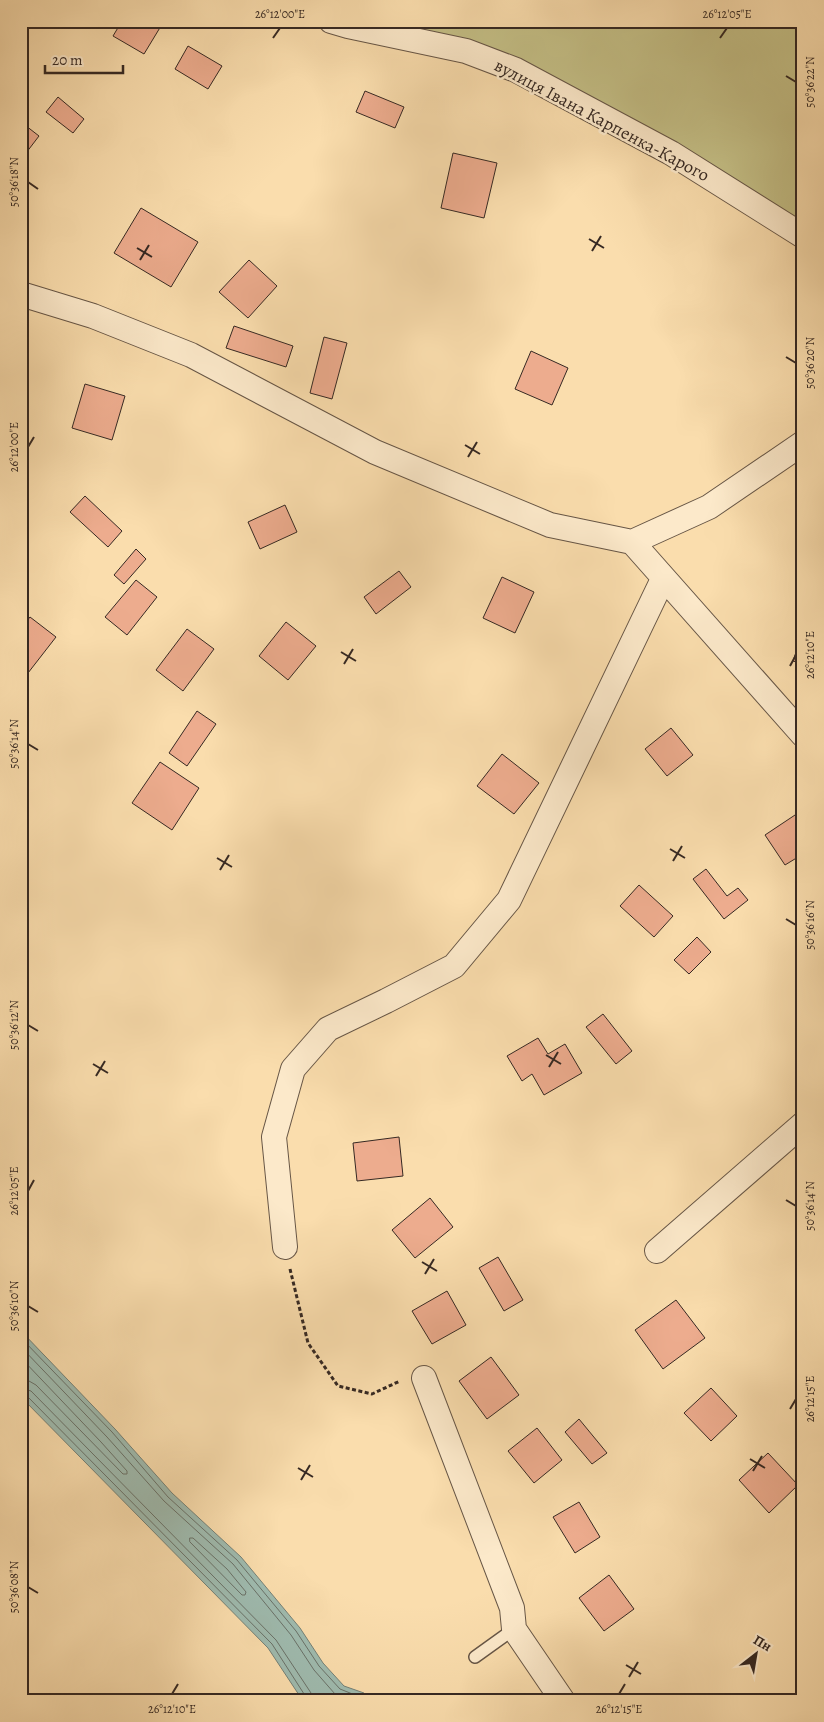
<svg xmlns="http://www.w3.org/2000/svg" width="824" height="1722" font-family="Alegreya,serif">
<rect width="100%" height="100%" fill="#faddad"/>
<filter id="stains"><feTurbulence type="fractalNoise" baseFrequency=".004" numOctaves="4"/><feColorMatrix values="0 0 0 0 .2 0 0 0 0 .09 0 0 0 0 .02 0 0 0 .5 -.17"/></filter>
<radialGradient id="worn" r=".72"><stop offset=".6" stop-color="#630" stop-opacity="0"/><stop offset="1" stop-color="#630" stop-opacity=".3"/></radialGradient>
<!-- green -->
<path fill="#c4bf86" stroke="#7d7454" d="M331,21H803V236L516,70Z"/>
<!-- water -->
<path fill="#9fbbaf" stroke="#758177" d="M21,1331L115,1429L172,1493L241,1557L300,1628L323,1663L344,1686L364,1693L370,1701H303L268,1648L21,1397Z"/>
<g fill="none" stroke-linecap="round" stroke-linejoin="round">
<!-- shore -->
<path stroke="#6a7269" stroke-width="1" d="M21,1338L112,1432L168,1497L237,1560L296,1631L319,1666L340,1689L360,1697L364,1701
M21,1347L107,1437L164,1501L233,1564L291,1635L314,1670L335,1694L351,1701
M21,1358L101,1442L127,1471V1474H123L36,1385L29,1381L21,1380
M21,1388L31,1391L276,1640L311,1693L313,1701
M21,1394L27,1396L272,1644L306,1697L307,1701
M190,1538H193L227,1569L246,1592L245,1595H242L190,1542Z"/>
</g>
<!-- building -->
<path fill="#edac8e" stroke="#362923" d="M122,21H164L144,54L113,36Z
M188,46L222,66L208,89L175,69Z
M365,91L404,107L395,128L356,112Z
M58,97L84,119L73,133L46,112Z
M21,122L39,136L26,153L21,150Z
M453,153L497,163L484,218L441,208Z
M141,208L198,242L171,287L114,253Z
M249,260L277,286L248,318L219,292Z
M234,326L293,346L286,367L226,348Z
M324,337L347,343L332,399L310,393Z
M531,351L568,368L552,405L515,389Z
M85,384L125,396L112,440L72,428Z
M85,496L122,531L108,547L70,512Z
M285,505L297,532L260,549L248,522Z
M136,549L146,559L124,584L114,575Z
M399,571L411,587L376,614L364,597Z
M502,577L534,592L515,633L483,618Z
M136,580L157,597L127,635L105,617Z
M30,617L56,637L21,682V628Z
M286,622L316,646L288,680L259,656Z
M187,629L214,649L183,691L156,670Z
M803,631V664L793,661Z
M197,711L216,724L187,766L169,753Z
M671,728L693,755L667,776L645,749Z
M502,754L539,783L514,814L477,786Z
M160,762L199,788L172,830L132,803Z
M798,813L803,820V854L785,865L765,835Z
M706,869L727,896L738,888L748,900L724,919L693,879Z
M639,885L673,916L654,937L620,906Z
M697,937L711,952L689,974L674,960Z
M603,1014L632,1051L616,1064L586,1027Z
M538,1038L548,1054L565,1044L582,1073L544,1095L532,1074L522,1081L507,1056Z
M399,1137L403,1176L357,1181L353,1143Z
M430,1198L453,1227L415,1258L392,1230Z
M498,1257L523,1300L504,1311L479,1268Z
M447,1291L466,1325L432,1344L412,1311Z
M676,1300L705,1338L663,1369L635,1330Z
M491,1357L519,1395L487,1419L459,1381Z
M711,1388L737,1416L711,1441L684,1413Z
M579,1419L607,1453L592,1464L565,1432Z
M537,1428L562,1460L534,1483L508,1451Z
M768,1453L798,1485L769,1513L739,1480Z
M579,1502L600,1537L575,1553L553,1517Z
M609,1575L634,1609L604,1631L579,1598Z"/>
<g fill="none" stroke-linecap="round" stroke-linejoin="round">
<!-- lane casing -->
<g stroke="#675646" stroke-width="14">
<path id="lane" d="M475,1657L514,1629"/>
</g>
<!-- street casing -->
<g stroke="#675646" stroke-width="26">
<path id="street" d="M331,21L348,26L466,51L516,70L671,153L803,236
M21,294L93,316L191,355L375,452L550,525L632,542L709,507L803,443
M632,542L803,735
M285,1247L274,1137L293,1069L328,1029L386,1001L454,966L509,900L663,579
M657,1251L803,1124
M424,1378L512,1608L514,1629L563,1701"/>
</g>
<!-- path -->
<path stroke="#362923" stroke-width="3" stroke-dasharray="4 2.5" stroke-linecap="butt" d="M290,1269L308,1343L338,1386L372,1394L400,1381"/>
<!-- lane -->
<use href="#lane" stroke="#fce9ca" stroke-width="11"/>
<!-- street -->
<use href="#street" stroke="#fce9ca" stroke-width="24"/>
</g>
<!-- ticks -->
<path fill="none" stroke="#362923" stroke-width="2" d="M273,38L280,28M720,38L727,28M786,76L796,82M28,182L38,189M589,239L604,248M137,248L152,257M592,251L601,236M140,260L149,245M786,357L796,363M465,445L480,454M28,447L34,437M468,457L477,442M341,652L356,661M344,664L353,649M790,666L796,655M28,744L38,750M670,849L685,858M217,858L232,867M673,861L682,846M220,870L229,855M786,919L796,925M28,1025L38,1031M546,1055L561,1064M93,1064L108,1073M549,1067L558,1052M96,1076L105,1061M28,1191L34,1180M786,1200L796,1206M422,1262L437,1271M425,1274L434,1259M28,1306L38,1312M790,1409L796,1399M750,1459L765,1468M298,1468L313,1477M753,1471L762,1456M301,1480L310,1465M28,1587L38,1593M626,1665L641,1674M629,1677L638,1662M172,1694L178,1684M619,1694L625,1684"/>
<g text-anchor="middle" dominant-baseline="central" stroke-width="5" stroke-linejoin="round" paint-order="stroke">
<!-- street labels -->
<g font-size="18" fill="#362923" stroke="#fce9ca">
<text transform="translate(602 120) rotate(28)">вулиця Івана Карпенка-Карого</text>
</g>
</g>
<!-- margin -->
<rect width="824" height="1722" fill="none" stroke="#faddad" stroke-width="55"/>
<!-- north arrow -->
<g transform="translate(756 1654) rotate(31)" stroke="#fce9ca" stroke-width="4" paint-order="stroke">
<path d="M0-4L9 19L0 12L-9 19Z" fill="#362923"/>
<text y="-8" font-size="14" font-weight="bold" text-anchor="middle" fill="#362923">Пн</text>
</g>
<!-- scale -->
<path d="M45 65v8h78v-8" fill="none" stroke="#362923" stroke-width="2.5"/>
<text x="52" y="65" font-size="15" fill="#362923" stroke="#fce9ca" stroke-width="4" paint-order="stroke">20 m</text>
<rect x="28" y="28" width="768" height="1666" fill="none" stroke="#362923" stroke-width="2"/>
<g font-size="12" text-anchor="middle" fill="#362923">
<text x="280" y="18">26°12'00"E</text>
<text x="727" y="18">26°12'05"E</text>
<text transform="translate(810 82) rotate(-90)" y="4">50°36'22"N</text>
<text transform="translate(14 182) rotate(-90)" y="4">50°36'18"N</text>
<text transform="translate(810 363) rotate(-90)" y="4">50°36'20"N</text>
<text transform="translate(14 447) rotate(-90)" y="4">26°12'00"E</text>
<text transform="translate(810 655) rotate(-90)" y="4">26°12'10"E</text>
<text transform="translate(14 744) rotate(-90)" y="4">50°36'14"N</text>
<text transform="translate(810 925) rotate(-90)" y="4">50°36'16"N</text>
<text transform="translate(14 1025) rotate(-90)" y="4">50°36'12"N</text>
<text transform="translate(14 1191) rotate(-90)" y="4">26°12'05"E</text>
<text transform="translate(810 1206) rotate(-90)" y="4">50°36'14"N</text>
<text transform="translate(14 1306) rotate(-90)" y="4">50°36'10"N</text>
<text transform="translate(810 1399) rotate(-90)" y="4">26°12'15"E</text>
<text transform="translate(14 1587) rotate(-90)" y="4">50°36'08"N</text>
<text x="172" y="1713">26°12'10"E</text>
<text x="619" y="1713">26°12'15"E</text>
</g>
<rect width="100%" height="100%" filter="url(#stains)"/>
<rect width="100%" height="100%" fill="url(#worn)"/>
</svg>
